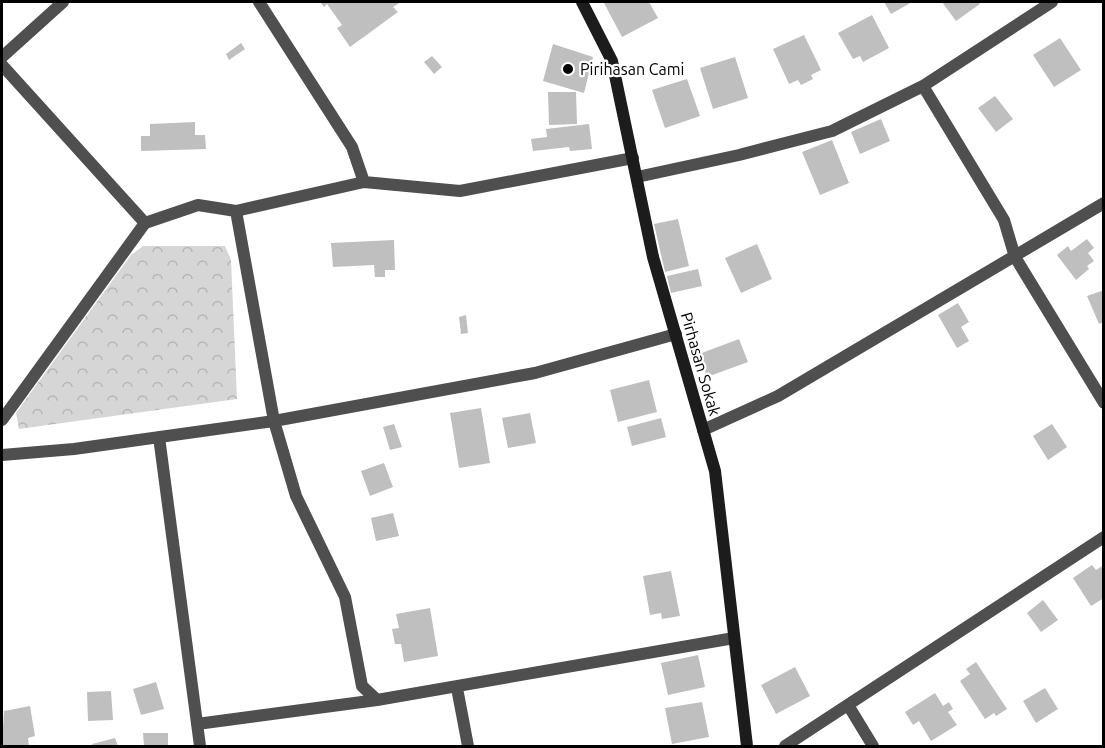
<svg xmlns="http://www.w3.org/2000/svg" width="1105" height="748" font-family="Ubuntu,sans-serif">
<defs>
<pattern id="forest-crowns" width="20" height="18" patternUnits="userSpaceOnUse" patternTransform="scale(1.5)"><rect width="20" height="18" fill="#d6d6d6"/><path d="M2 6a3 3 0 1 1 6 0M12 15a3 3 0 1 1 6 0" fill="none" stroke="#b6b6b6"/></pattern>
</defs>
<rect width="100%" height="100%" fill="#fff"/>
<!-- forest -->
<path fill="url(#forest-crowns)" d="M143,246H225L231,260L237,399L19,429L16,413L131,255Z"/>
<!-- building -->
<path fill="#bfbfbf" d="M320,2H401L393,7L398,12L350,47L337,28L342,25L327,4L324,7Z
M607,2H649L658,18L622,37L604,3Z
M884,2H912L891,14Z
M942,2H978L980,4L956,21Z
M872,15L889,48L863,62L860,56L853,59L838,33Z
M804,35L821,70L811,75L813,79L801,85L798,80L789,84L773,49Z
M1060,38L1081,70L1054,87L1033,55Z
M241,43L245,49L229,60L226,54Z
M553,44L593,57L584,93L543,81Z
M432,56L442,67L434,74L424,62Z
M735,57L748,98L713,109L700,68Z
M687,79L700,116L665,128L652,90Z
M548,92H576L577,124L549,125Z
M995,96L1013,119L996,132L978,108Z
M881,119L890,141L860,154L851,132Z
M195,122V135H205L206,149L141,151V136H150V124Z
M589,124L592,149L570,151L569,147L533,151L531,139L547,137L546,129Z
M832,140L849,183L820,195L802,152Z
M678,219L689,266L665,272L654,224Z
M1087,239L1094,248L1088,253L1094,261L1087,266L1089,269L1076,280L1057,255L1068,246L1071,251Z
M394,240L395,270H385V277H375L374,265L333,267L331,243Z
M757,244L772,279L741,293L725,258Z
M698,269L702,286L671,293L667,276Z
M1104,290V322L1099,324L1087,296Z
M958,303L969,322L961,327L969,341L957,348L938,315Z
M466,315L468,333L461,334L459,317Z
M739,339L748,362L707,377L699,354Z
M649,380L657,412L618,422L610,390Z
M481,408L490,463L459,468L450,413Z
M530,413L536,443L508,448L502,418Z
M661,418L666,437L632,446L627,427Z
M394,424L402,447L390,450L383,427Z
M1052,424L1067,447L1048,460L1033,436Z
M384,463L393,487L370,496L361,471Z
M393,513L399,536L376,541L371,518Z
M1092,565L1096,570L1104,565V598L1091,606L1073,578Z
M671,571L680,616L662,619L661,613L650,615L643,576Z
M1043,600L1058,620L1041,632L1027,613Z
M430,608L438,656L404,662L401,644H395L392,629L399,628L396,614Z
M698,655L705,687L668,695L661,663Z
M976,662L1007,709L996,716L994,713L985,719L960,681L970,674L966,669Z
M795,667L810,696L776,714L761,685Z
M156,682L164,709L141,715L133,689Z
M1045,688L1058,709L1036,723L1023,701Z
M111,691L113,720L88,721L87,692Z
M935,693L943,706L949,702L953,709L948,712L957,725L931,741L919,721L913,725L905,712Z
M702,702L709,737L672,744L665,708Z
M30,706L35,736L28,738L29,746H2L4,711Z
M143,733H168V746H144Z
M115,738L118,746H93L92,744Z"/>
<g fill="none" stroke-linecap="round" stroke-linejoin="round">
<!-- street -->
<path stroke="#4f4f4f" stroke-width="12" d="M259,2L352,147L364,182
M2,57L63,2
M2,65L145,223
M923,86L1004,220L1015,257L1104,403
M637,177L739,155L832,131L923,86L1052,2
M236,211L274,421L296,496L345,597L362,686L377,700L734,638
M2,420L145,223L198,205L236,211L364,182L460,191L633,158
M703,430L778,396L1104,203
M159,437L200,746
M2,455L74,449L274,421L535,373L676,334
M457,688L468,746
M848,705L873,746
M197,724L377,700
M785,746L1104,537"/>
<!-- secondary -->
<path stroke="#1c1c1c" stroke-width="12" d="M582,2L612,61L653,257L715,471L747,746"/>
</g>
<!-- markers -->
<circle fill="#000" stroke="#fff" stroke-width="2" cx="568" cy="69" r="6"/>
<g text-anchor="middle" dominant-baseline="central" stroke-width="4.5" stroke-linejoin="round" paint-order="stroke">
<!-- poi labels -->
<g font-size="16" fill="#000" stroke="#fff" text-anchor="start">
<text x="580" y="69">Pirihasan Cami</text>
</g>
<!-- street labels -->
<g font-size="16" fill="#000" stroke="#fff">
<text transform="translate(701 364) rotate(74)">Pirhasan Sokak</text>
</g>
</g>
<!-- border -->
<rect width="1105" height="748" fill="none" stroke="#000000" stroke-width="6"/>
</svg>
